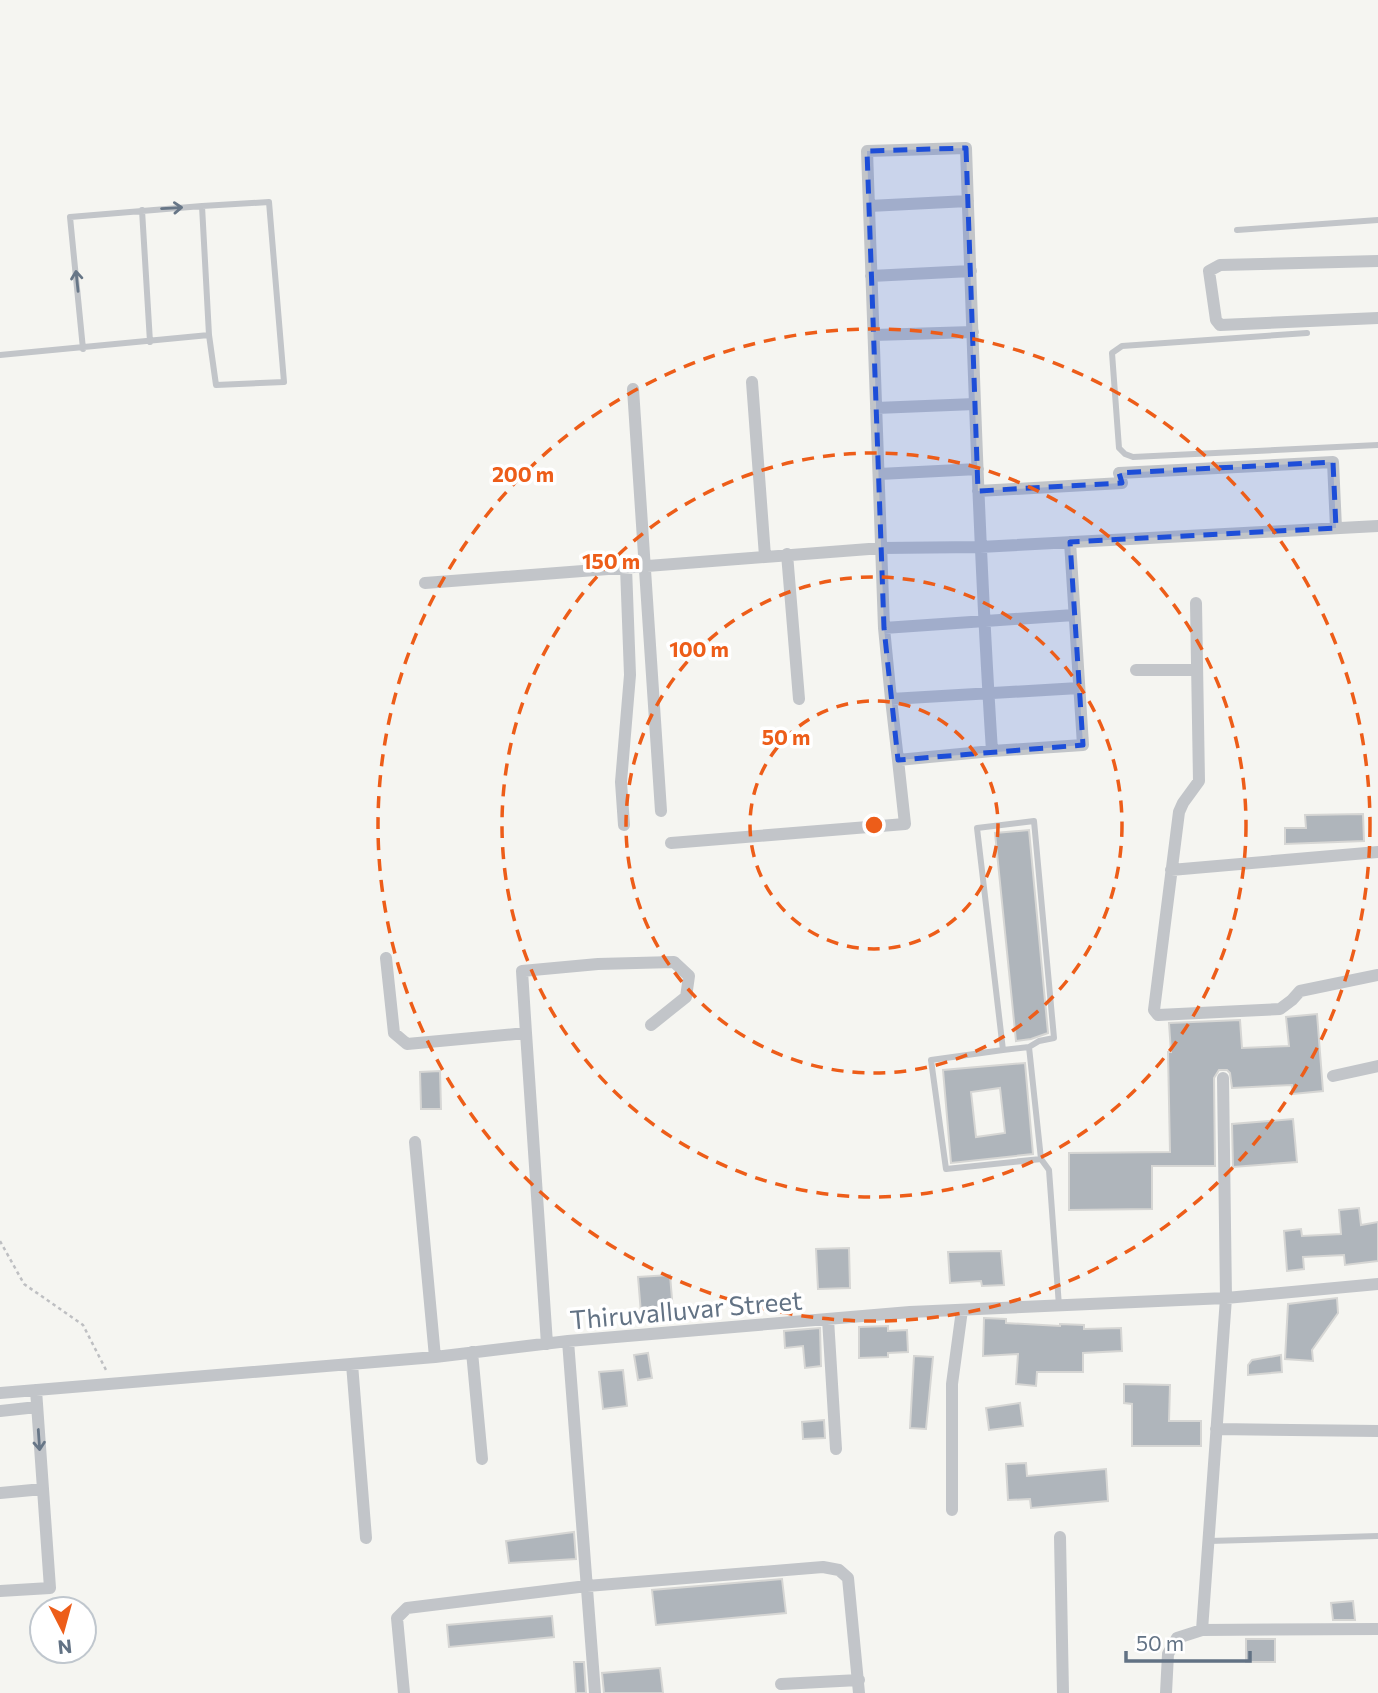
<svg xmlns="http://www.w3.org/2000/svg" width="1378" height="1693" font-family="Commissioner,sans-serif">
<rect width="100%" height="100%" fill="#f5f5f1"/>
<!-- building -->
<path fill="#afb5bb" stroke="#d6d6d4" stroke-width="2" fill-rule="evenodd" d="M1363,814L1364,841L1285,844V828H1306L1305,815Z
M1029,830L1048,1033L1031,1039L1016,1041L995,833Z
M1317,1014L1323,1091L1293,1094L1292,1085L1232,1088L1230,1073L1227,1070H1219L1214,1078L1215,1166H1152V1209L1069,1210V1153L1170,1152L1168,1052H1171L1169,1023L1240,1020L1242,1048L1289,1046L1286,1017Z
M1025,1063L1033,1154L951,1163L943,1070ZM1000,1088L1005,1133L976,1137L971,1092Z
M440,1071L441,1109H421L420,1072Z
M1293,1119L1297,1162L1233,1167L1232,1124Z
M1359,1208L1361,1225L1378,1222V1261L1345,1265L1344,1255L1303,1257L1304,1269L1287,1271L1284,1231L1301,1229L1302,1236L1341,1234L1339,1210Z
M849,1248L850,1288L818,1289L816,1249Z
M1001,1251L1004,1285L982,1286L981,1281L950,1283L948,1252Z
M670,1275L673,1311L641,1313L638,1277Z
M1337,1298L1338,1313L1312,1350L1313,1361L1285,1359L1288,1304Z
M984,1318L1006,1319V1323L1060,1326V1324L1084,1325V1329L1121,1328L1122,1351L1083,1353V1372H1037L1036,1386L1016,1384L1018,1354L983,1356Z
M888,1326V1331L907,1330L908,1352L888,1353V1357L859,1358V1327Z
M820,1328L821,1366L805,1368L803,1346L785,1348L784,1331Z
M648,1353L652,1378L638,1380L634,1355Z
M1281,1355L1282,1372L1248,1375V1365L1252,1360Z
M914,1356L933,1357L926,1429L910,1428Z
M623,1370L627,1406L603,1409L599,1372Z
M1124,1384L1170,1385L1169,1421H1201V1446H1132V1404L1124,1403Z
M1020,1403L1023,1426L989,1430L986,1408Z
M824,1420L825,1438L803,1439L802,1422Z
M1026,1463L1027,1476L1106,1469L1108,1501L1031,1508L1030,1499L1008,1500L1006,1464Z
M574,1532L576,1559L509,1563L506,1541Z
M782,1579L786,1613L656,1625L652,1590Z
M1353,1601L1355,1620H1333L1331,1603Z
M552,1616L554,1637L449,1647L447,1625Z
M1246,1639H1275V1662H1246Z
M574,1662H584L586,1693H576Z
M660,1668L663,1693H604L602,1673Z"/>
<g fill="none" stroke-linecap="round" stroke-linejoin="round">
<!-- path -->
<path stroke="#bebfc2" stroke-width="2.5" stroke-dasharray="3.5 3.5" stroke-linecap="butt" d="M0,1241L24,1284L83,1325L106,1370"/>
<!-- service -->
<path stroke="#c2c5c9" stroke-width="6" d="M269,202L284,382L216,385L209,335L202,206Z
M142,210L150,342
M1237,230L1378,220
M1307,333L1122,346L1112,353L1119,448L1125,454L1133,457L1378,445
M83,349L70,217L202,206
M0,355L209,335
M1029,1047L1041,1159
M1003,1050L1029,1047L1039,1041L1054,1038L1034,821L977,828L1003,1050L931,1060L946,1169L1041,1159L1049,1170L1059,1306
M1209,1541L1378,1536"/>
<!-- minor -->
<path stroke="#c2c5c9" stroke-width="12" d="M869,206L968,201
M1378,261L1220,265L1209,271L1216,320L1220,325L1378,318
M871,276L971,271
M874,335L973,332
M752,382L765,556
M633,389L661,811
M876,408L975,404
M879,474L978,469
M978,491L1122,483L1119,473L1333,462L1336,528
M787,554L799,699
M425,583L882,548L980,547L1378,526
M1196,603L1199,781L1183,803L1179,812L1154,1010L1158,1015L1280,1009L1292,1000L1300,991L1378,975
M884,628L1074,615
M1136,670H1197
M891,699L898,760L992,751C979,550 973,349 966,148L867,151L884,628L891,699L1079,688
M992,751L1083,745L1070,542
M624,825L621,782L630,675L626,567
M671,843L905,824L898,760
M1171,870L1378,852
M386,958L394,1033L407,1044L526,1033L547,1344
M526,1033L522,971L598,964L674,962L689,976L686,997L651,1025
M1333,1076L1378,1066
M1223,1078L1226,1298L1202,1630L1378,1629
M415,1142L435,1357
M828,1319L836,1449
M568,1341L595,1693
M472,1352L482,1459
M352,1364L366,1538
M0,1393L435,1357L568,1341L910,1312L1226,1298L1378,1284
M0,1411L37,1407
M1216,1429L1378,1431
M0,1493L43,1489
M952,1510V1384L962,1310
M1060,1537L1063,1693
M0,1591L50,1588L36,1390
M781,1684L859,1680
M404,1693L397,1618L407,1608L587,1586L823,1567L839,1570L848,1578L859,1693
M1166,1693L1168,1654L1177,1638L1202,1630"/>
</g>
<!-- one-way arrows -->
<defs><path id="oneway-shaft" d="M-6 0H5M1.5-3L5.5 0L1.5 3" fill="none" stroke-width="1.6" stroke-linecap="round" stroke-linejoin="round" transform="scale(1.75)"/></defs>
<g stroke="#677687">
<use href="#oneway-shaft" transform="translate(172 208) rotate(-3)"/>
<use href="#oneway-shaft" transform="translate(77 281) rotate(-96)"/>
<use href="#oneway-shaft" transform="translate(39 1440) rotate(86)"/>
</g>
<!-- marked area -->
<path fill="#1d4ed8" fill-opacity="0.2" stroke="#1d4ed8" stroke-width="5" stroke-dasharray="14 9" stroke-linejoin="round" d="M966,148L978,491L1122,483L1119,473L1333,462L1336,528L1070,542L1083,745L898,760L884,628L867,151Z"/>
<!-- distance rings -->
<g fill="none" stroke="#ed5d19" stroke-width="3.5" stroke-dasharray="12 9">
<circle cx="874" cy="825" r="124"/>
<circle cx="874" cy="825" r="248"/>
<circle cx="874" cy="825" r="372"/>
<circle cx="874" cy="825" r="496"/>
</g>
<g text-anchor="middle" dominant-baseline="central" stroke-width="7" stroke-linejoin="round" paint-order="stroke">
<!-- street labels -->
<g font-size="26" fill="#627284" stroke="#fff">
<text transform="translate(686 1309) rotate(-5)">Thiruvalluvar Street</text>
</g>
</g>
<circle cx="874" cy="825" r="10" fill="#ed5d19" stroke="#fff" stroke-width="3.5"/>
<g font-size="21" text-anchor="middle" font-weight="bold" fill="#ed5d19" stroke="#fff" stroke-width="7" stroke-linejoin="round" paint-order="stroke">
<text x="523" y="482">200 m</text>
<text x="611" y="569">150 m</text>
<text x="699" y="657">100 m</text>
<text x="786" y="745">50 m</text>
</g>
<!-- north arrow -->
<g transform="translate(63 1630) rotate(174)"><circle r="33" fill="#ffffff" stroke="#c0c7ce" stroke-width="2"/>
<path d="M0-5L12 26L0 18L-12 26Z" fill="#ed5d19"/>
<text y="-10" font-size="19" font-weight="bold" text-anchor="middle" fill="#627284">N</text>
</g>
<!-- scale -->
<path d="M1126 1651v10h124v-10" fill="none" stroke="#627284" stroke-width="3.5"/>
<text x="1136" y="1651" font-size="21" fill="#627284" stroke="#ffffff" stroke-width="5" paint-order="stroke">50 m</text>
</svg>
